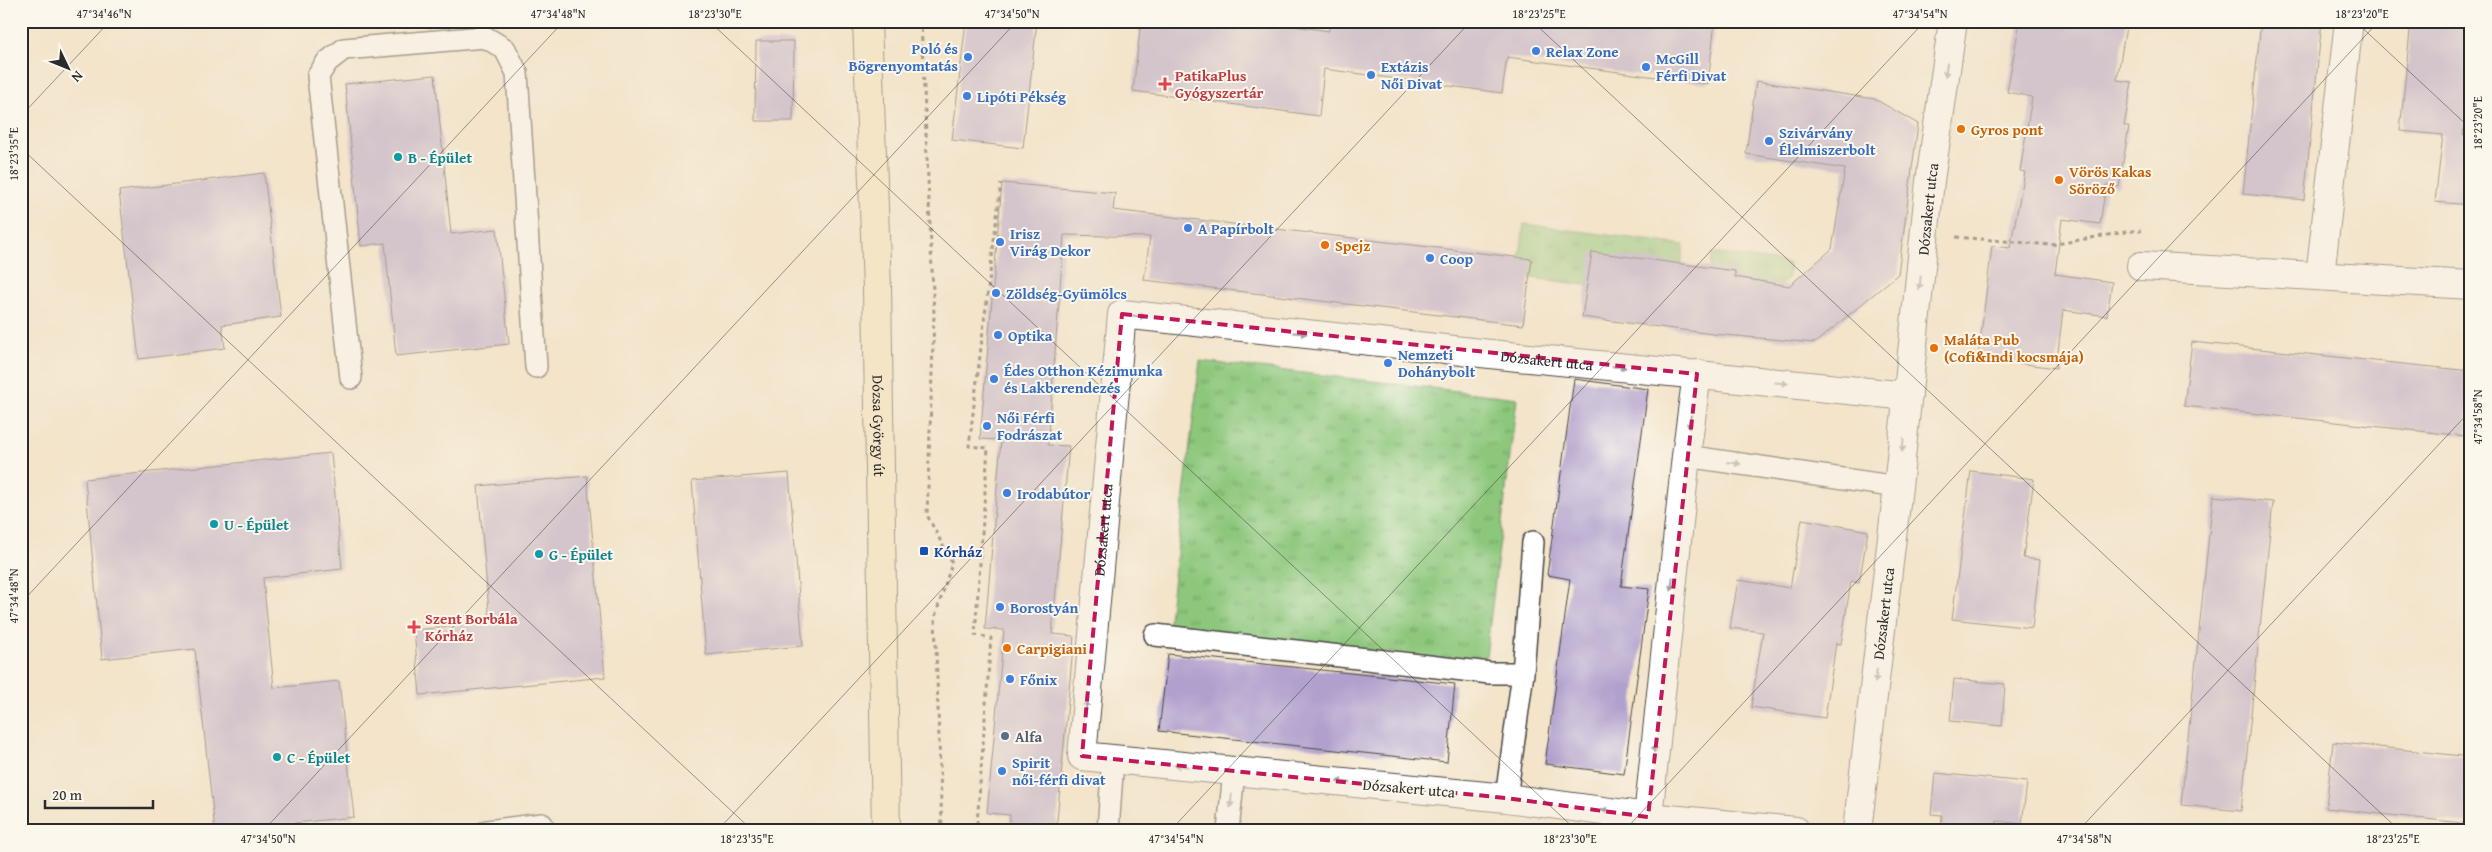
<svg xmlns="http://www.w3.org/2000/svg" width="2492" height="852" font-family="'Gentium Book Plus',serif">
<defs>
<pattern id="park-tufts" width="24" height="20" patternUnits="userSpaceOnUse" patternTransform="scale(1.25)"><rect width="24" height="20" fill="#8cc77b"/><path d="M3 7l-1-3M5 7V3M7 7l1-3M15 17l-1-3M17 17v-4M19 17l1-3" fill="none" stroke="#73a265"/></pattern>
</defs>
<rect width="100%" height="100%" fill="#fbf7ec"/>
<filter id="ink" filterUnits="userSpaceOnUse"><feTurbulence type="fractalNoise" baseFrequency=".02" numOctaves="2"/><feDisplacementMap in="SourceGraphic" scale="10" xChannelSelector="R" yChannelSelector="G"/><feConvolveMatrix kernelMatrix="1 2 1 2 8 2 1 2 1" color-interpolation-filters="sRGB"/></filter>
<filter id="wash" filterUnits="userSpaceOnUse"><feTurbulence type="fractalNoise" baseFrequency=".0096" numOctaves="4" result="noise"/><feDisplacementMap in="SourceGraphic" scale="20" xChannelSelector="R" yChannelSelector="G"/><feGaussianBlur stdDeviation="1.12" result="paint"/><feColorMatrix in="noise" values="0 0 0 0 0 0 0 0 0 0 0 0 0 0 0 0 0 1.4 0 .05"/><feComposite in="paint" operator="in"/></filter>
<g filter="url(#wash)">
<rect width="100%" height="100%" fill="#f3e4ca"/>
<!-- park -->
<path fill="url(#park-tufts)" stroke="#5c7953" d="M1524,224L1684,245L1677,297L1517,276Z
M1712,253L1789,263V277L1760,304L1707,297Z
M1200,361L1517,398L1485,664L1168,627Z"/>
<g id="blocks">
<!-- building -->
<path fill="#b0a0ce" d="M966,21H1037L1023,148L952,140Z
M1141,21H1259L1329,31L1330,21H1715L1708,84L1507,57L1502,93L1324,69L1319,116L1133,91Z
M2020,21H2127L2117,80L2132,82L2124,126H2129L2119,187L2106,185L2100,224L2062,219L2055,274L2112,282L2107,316L2063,310L2056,368L1978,358L1992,246L2010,248L2025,172L2020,171L2032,97L2007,92Z
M2261,21H2322L2304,200L2243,194Z
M2411,21H2471V59L2463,135L2471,136V205L2435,202L2443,135L2400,131Z
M756,41H794L793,121H755Z
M435,75L451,234L497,229L509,344L396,356L385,243L361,246L345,84Z
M1756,81L1875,99L1918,124L1898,274L1815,343L1713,334L1582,317L1592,252L1735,271V277L1789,286L1832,249L1845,169L1746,154Z
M264,173L281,317L222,325L225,348L139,359L119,191Z
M1002,183L1115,193L1113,210L1532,259L1523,325L1144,280L1150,237L1064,235L1048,445L1069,446L1052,634L1074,636L1056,831H1009L1010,815L987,813L1004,630L985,629L1001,440L980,439Z
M2192,342L2471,371L2466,436L2184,406Z
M1574,379L1648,389L1621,586L1649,589L1624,774L1545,764L1570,579L1547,575Z
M331,453L342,569L263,578L274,688L339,681L354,817L215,831L195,649L102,659L85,479Z
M1971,471L2034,479L2023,558L2040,560L2032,628L1952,619Z
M789,473L803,646L706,655L692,481Z
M587,476L605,677L420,695L414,630L490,623L478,486Z
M2213,496L2273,502L2241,811L2181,805Z
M1802,519L1868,531L1859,583L1851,581L1841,644L1836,643L1825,718L1751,707L1763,632L1730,628L1738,580L1790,588Z
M1168,654L1455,684L1447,762L1159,731Z
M1954,679L2005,684L2002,726L1950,721Z
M2333,742L2471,757V824L2326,808Z
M1935,773L2027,782L2022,824L1997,821L1996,831H1941L1942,815L1931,814Z"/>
</g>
</g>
<g filter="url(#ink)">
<use href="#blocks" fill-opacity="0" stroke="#494743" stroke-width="1"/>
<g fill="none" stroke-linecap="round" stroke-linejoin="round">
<!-- lane casing -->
<g stroke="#494743" stroke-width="24">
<path id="lane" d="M351,378L318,76L327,62L344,49L485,37L505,49L517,73L536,367
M1686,456L1898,487
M1155,635L1490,673H1523L1506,798
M1523,673L1533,542
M487,831L542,824
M1108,831L1113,759
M1228,831L1234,772"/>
</g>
<!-- street casing -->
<g stroke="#494743" stroke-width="30">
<g id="street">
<path d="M2141,266L2471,285"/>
<path d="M2320,276L2349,21"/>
<path d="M1648,817L1686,456L1697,374"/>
<path id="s1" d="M1796,831L1648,817L1506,798L1082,756L1122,314L1518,357L1908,396"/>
<path id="s2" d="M1857,831L1898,487L1930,181L1953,21"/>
</g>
</g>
<!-- secondary casing -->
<g stroke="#494743" stroke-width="30">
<g id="secondary">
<path id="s3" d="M867,21L877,288L886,831"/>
</g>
</g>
<!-- path -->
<path stroke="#494743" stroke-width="3" stroke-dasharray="4 4" stroke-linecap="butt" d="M921,21L934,315L927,515L952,563L935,617L942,831
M1956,237L2051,245L2131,231H2141
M997,831V827L977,824L991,638L975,635L988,448L969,446L1001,183"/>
<!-- lane -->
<use href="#lane" stroke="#fff" stroke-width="21"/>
<!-- street -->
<use href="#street" stroke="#fff" stroke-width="28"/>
<!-- secondary -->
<use href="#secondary" stroke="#f9e7c3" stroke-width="28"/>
</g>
<!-- one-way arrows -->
<defs><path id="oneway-solid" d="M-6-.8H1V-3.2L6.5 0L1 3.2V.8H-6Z" transform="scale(1.25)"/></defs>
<g fill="#a0a0a0">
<use href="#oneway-solid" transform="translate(1946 70) rotate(98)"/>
<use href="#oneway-solid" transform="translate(1920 283) rotate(96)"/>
<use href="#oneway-solid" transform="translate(1139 316) rotate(6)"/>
<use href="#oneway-solid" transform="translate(1300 333) rotate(6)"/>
<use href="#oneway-solid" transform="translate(1619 367) rotate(5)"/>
<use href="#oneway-solid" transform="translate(1781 383) rotate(6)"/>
<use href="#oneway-solid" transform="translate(1690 422) rotate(98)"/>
<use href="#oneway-solid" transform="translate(1903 445) rotate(96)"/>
<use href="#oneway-solid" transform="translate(1109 458) rotate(-85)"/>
<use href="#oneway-solid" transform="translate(1734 463) rotate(8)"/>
<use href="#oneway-solid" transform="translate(1672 584) rotate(96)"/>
<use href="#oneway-solid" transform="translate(1876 676) rotate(97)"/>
<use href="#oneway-solid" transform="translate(1086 707) rotate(-85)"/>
<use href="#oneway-solid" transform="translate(1655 746) rotate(96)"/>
<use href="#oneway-solid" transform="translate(1181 766) rotate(-174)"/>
<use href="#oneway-solid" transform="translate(1343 782) rotate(-175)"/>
<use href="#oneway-solid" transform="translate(1231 801) rotate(96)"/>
<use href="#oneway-solid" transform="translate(1608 811) rotate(-172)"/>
</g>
</g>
<!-- marked area -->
<path d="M0 0H2492V852H0ZM1122,314L1697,374L1648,817L1506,798L1082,756Z" fill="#f3e4ca" fill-opacity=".55" fill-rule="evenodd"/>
<path fill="none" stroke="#c2185b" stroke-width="4" stroke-dasharray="10 6" stroke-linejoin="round" d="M1122,314L1697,374L1648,817L1506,798L1082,756Z"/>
<!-- ticks -->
<path fill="none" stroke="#2b2b2b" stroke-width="1" stroke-opacity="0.45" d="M709,21L1577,831M1532,21L2400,831M2355,21L2471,129M21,116L110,21M21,148L753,831M21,603L564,21M263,831L1017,21M717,831L1471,21M1170,831L1925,21M1624,831L2379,21M2078,831L2471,410"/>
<!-- markers -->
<g fill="#3f7fe0" stroke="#fbf7ec" stroke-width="2">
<circle cx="1536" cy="51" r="5"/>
<circle cx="968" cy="57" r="5"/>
<circle cx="1646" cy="67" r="5"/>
<circle cx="1371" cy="75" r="5"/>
<circle cx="967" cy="96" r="5"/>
<circle cx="1769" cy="141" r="5"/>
<circle cx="1188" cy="228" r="5"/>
<circle cx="1000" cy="242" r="5"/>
<circle cx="1430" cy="258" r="5"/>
<circle cx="996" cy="293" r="5"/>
<circle cx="998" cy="335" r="5"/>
<circle cx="1388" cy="363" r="5"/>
<circle cx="994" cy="379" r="5"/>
<circle cx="987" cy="426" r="5"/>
<circle cx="1007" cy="493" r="5"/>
<circle cx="1000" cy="607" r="5"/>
<circle cx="1010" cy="679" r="5"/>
<circle cx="1002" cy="771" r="5"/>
</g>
<g fill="#e0444e" stroke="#fbf7ec" stroke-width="2">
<path d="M1162.5 76.5h5v5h5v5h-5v5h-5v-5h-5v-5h5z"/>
<path d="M411.5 619.5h5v5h5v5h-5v5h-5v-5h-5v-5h5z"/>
</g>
<g fill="#e8710a" stroke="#fbf7ec" stroke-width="2">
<circle cx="1961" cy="129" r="5"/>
<circle cx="2059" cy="180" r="5"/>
<circle cx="1325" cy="245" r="5"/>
<circle cx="1934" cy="348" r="5"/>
<circle cx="1007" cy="648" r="5"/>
</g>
<g fill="#0f9aa8" stroke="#fbf7ec" stroke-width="2">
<circle cx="398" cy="157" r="5"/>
<circle cx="214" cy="524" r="5"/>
<circle cx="539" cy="554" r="5"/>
<circle cx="277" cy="757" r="5"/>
</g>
<rect fill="#1a4fb4" stroke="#fbf7ec" stroke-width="2" x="919" y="546" width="10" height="10" rx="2.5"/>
<circle fill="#5c6f8a" stroke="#fbf7ec" stroke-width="2" cx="1005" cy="736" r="5"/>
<g text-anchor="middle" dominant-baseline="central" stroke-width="4" stroke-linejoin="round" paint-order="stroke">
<!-- shop labels -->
<g font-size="15" font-weight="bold" fill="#366cbe" stroke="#fbf7ec" text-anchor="start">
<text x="958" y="48" text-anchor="end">Poló és<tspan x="958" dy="17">Bögrenyomtatás</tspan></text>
<text x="1546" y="51">Relax Zone</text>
<text x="1656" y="58">McGill<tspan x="1656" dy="17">Férfi Divat</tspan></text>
<text x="1381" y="66">Extázis<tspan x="1381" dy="17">Női Divat</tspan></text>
<text x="977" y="96">Lipóti Pékség</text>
<text x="1779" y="132">Szivárvány<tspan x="1779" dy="17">Élelmiszerbolt</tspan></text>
<text x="1198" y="228">A Papírbolt</text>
<text x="1010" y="233">Irisz<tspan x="1010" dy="17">Virág Dekor</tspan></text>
<text x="1440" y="258">Coop</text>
<text x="1006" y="293">Zöldség-Gyümölcs</text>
<text x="1008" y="335">Optika</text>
<text x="1398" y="354">Nemzeti<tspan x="1398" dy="17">Dohánybolt</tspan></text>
<text x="1004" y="370">Édes Otthon Kézimunka<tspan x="1004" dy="17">és Lakberendezés</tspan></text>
<text x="997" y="417">Női Férfi<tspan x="997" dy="17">Fodrászat</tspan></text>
<text x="1017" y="493">Irodabútor</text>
<text x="1010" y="607">Borostyán</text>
<text x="1020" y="679">Főnix</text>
<text x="1012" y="762">Spirit<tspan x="1012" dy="17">női-férfi divat</tspan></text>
</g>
<!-- health labels -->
<g font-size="15" font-weight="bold" fill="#be3a42" stroke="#fbf7ec" text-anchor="start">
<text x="1175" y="75">PatikaPlus<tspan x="1175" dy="17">Gyógyszertár</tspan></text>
<text x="425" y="618">Szent Borbála<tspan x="425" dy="17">Kórház</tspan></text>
</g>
<!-- food labels -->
<g font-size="15" font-weight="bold" fill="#c56008" stroke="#fbf7ec" text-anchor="start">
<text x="1971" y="129">Gyros pont</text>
<text x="2069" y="171">Vörös Kakas<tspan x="2069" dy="17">Söröző</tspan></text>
<text x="1335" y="245">Spejz</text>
<text x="1944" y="339">Maláta Pub<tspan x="1944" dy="17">(Cofi&amp;Indi kocsmája)</tspan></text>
<text x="1017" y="648">Carpigiani</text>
</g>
<!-- culture labels -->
<g font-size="15" font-weight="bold" fill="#0d838f" stroke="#fbf7ec" text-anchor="start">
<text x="408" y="157">B - Épület</text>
<text x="224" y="524">U - Épület</text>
<text x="549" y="554">G - Épület</text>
<text x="287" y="757">C - Épület</text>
</g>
<!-- street labels -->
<g font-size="15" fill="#2b2b2b" stroke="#fbf7ec">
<text stroke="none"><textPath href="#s2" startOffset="626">Dózsakert utca</textPath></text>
<text stroke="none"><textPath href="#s1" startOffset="1589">Dózsakert utca</textPath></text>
<text stroke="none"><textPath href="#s3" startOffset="405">Dózsa György út</textPath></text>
<text stroke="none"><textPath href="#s1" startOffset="945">Dózsakert utca</textPath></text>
<text stroke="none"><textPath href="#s2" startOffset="219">Dózsakert utca</textPath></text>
<text transform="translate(1409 788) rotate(5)">Dózsakert utca</text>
</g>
<!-- transit labels -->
<g font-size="15" font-weight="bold" fill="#164399" stroke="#fbf7ec" text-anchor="start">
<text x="934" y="551">Kórház</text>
</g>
<!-- service labels -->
<g font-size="15" font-weight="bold" fill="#4e5e75" stroke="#fbf7ec" text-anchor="start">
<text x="1015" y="736">Alfa</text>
</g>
</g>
<!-- margin -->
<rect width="2492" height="852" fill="none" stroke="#fbf7ec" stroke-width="55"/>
<!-- north arrow -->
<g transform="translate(68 68) rotate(133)" stroke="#fbf7ec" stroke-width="4" paint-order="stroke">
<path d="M0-4L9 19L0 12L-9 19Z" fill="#2b2b2b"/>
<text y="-8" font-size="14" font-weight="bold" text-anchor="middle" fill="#2b2b2b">N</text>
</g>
<!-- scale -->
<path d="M45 800v8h108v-8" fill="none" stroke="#2b2b2b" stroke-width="2.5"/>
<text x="52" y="800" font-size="15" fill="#2b2b2b" stroke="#fbf7ec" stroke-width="4" paint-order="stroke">20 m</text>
<rect x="28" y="28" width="2436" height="796" fill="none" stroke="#2b2b2b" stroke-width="2"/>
<g font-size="12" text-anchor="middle" fill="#2b2b2b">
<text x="104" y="18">47°34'46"N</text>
<text x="558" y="18">47°34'48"N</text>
<text x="715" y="18">18°23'30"E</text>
<text x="1012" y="18">47°34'50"N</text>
<text x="1539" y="18">18°23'25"E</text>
<text x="1920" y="18">47°34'54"N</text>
<text x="2362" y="18">18°23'20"E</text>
<text transform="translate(2478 123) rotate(-90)" y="4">18°23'20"E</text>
<text transform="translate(14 154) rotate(-90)" y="4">18°23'35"E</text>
<text transform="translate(2478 417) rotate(-90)" y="4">47°34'58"N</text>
<text transform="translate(14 596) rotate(-90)" y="4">47°34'48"N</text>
<text x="268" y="843">47°34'50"N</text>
<text x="747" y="843">18°23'35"E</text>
<text x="1176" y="843">47°34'54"N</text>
<text x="1570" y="843">18°23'30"E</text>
<text x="2084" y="843">47°34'58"N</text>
<text x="2393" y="843">18°23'25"E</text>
</g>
</svg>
